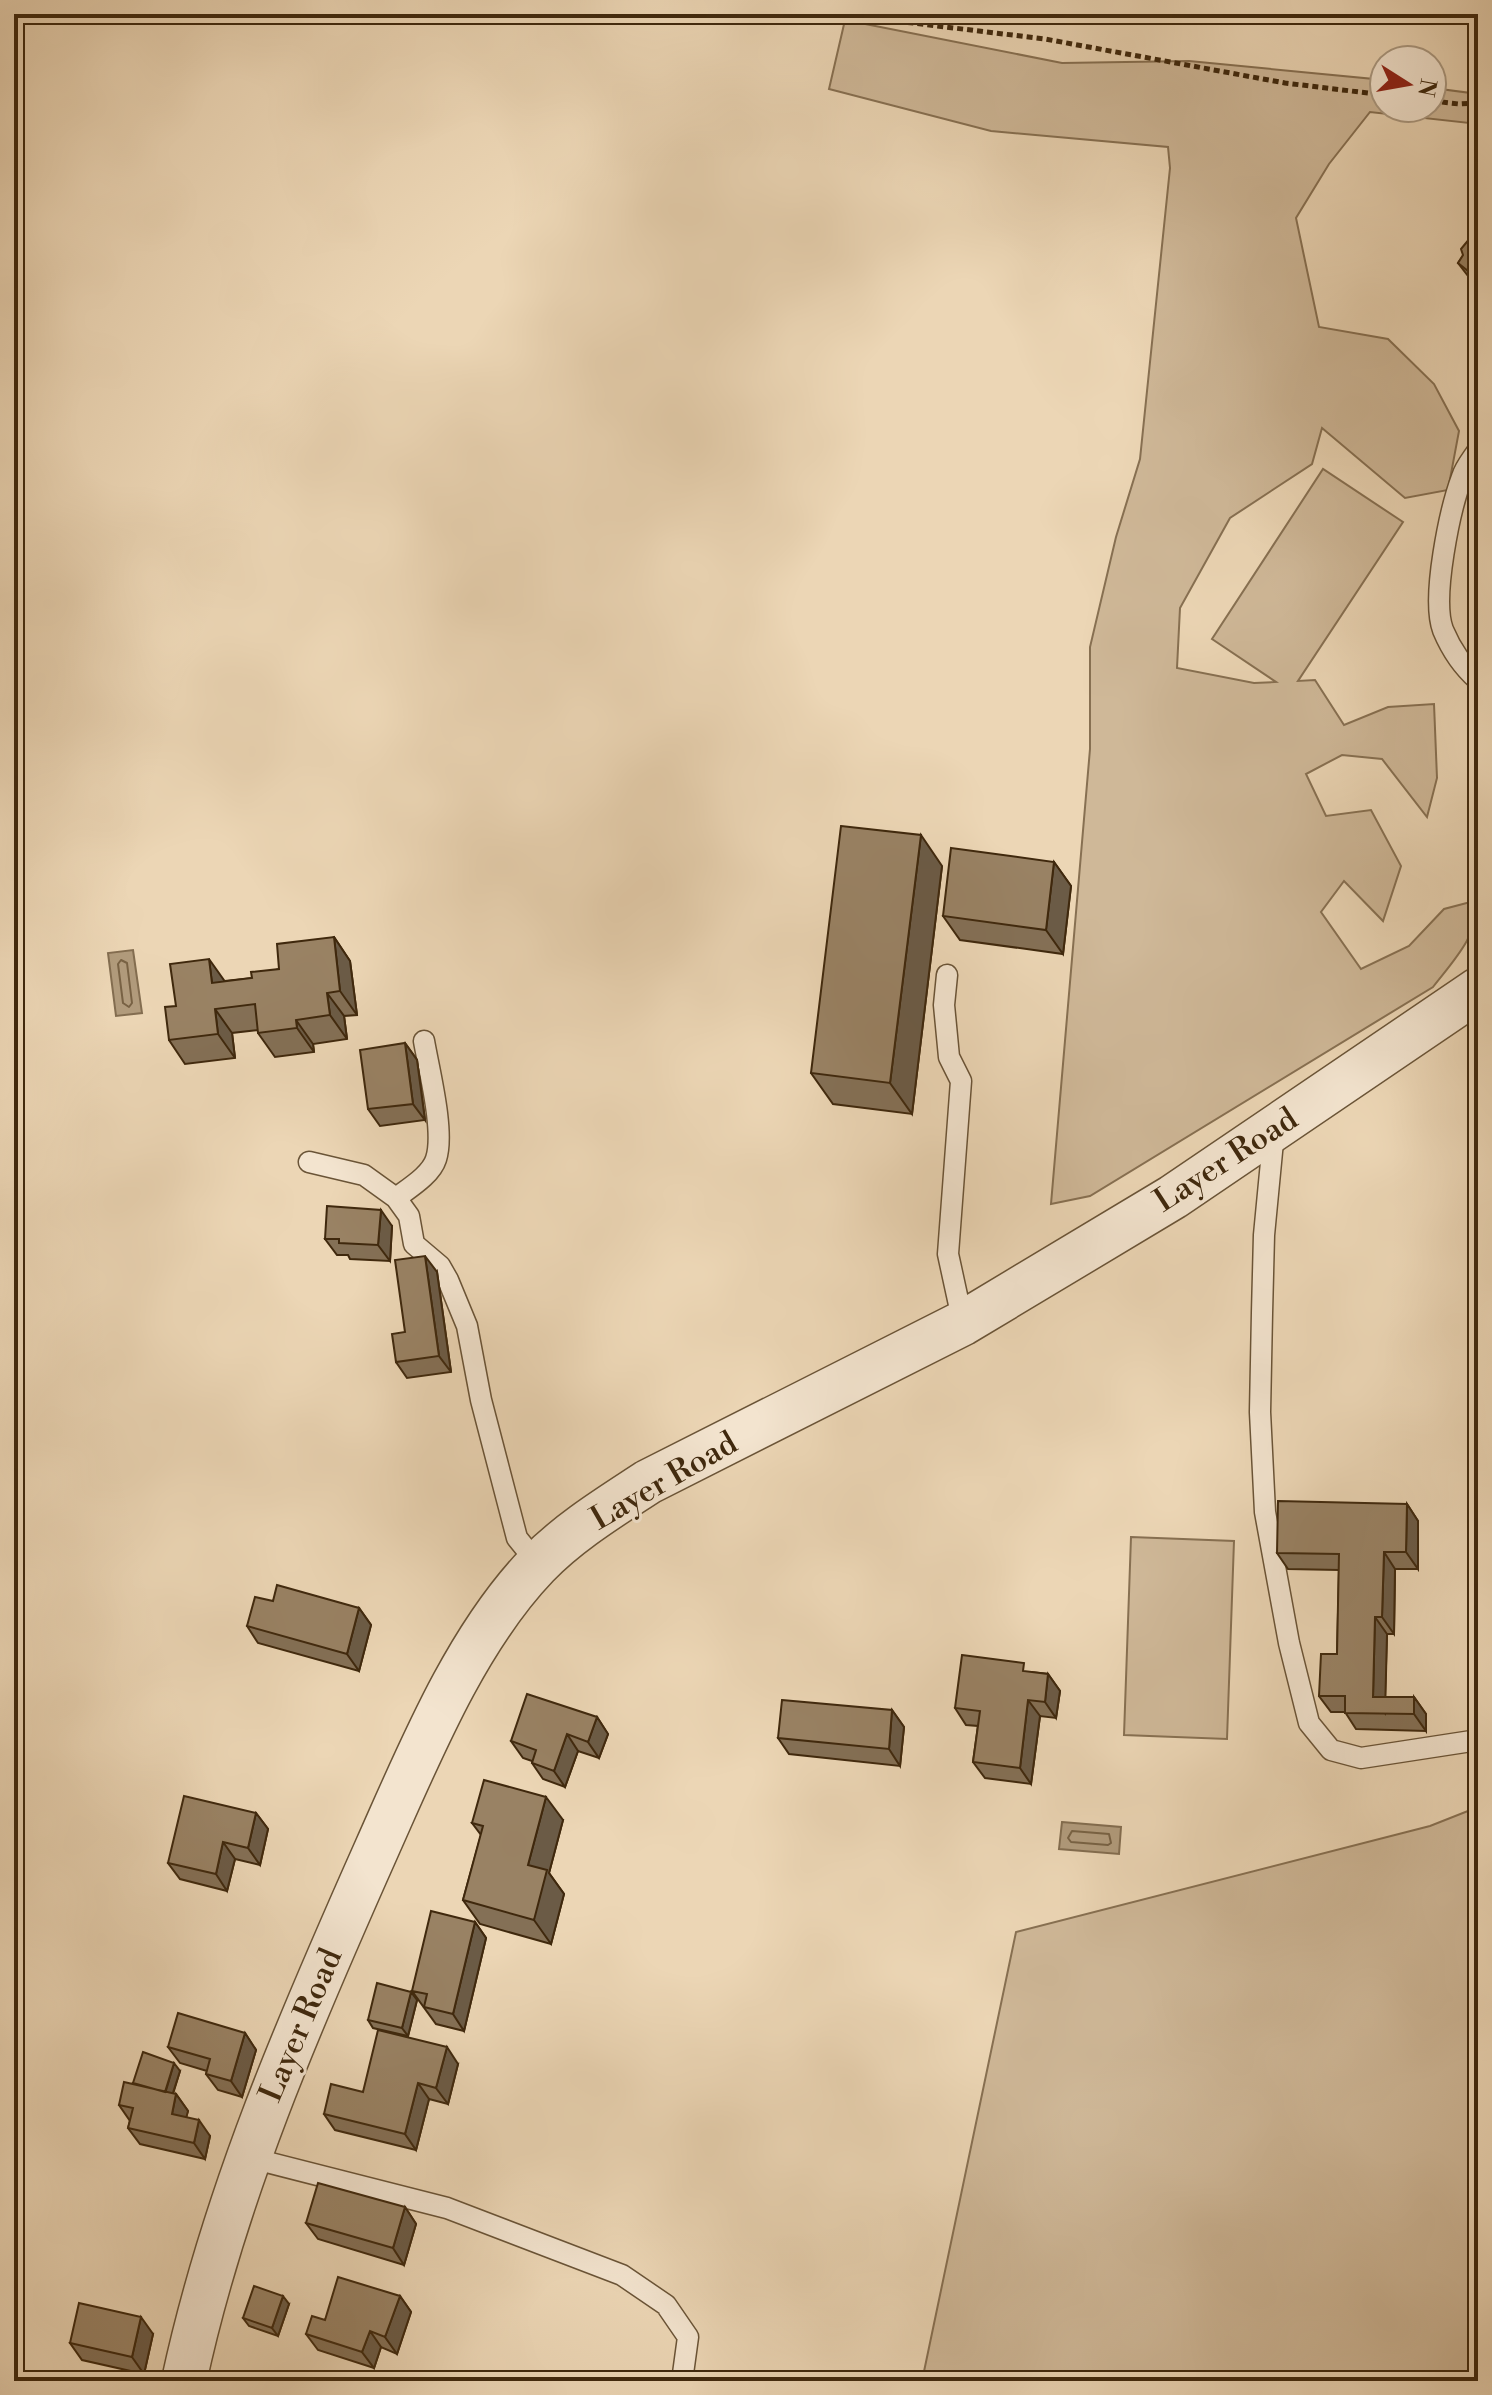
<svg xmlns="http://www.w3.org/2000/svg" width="1492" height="2395" font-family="'Libre Bodoni',serif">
<rect width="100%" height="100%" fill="#ecd6b5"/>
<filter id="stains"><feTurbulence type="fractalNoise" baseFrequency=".0025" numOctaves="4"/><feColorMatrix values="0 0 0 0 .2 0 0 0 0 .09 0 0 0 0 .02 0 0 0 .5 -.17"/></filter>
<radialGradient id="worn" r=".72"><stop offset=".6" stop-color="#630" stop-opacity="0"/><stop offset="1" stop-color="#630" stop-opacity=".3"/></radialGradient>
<!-- green -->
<path fill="#cfb898" stroke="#877052" stroke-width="2" d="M845,20L1062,63L1189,61L1384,80V108H1432V88L1478,94V124L1370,112L1329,164L1296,218L1319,327L1388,339L1434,384L1459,431L1448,490L1405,498L1322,428L1312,464L1230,518L1180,608L1177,668L1254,683L1276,682L1212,639L1323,469L1403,522L1298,681L1315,680L1344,725L1388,707L1434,704L1437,778L1427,817L1382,759L1342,755L1306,774L1326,816L1371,810L1401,866L1383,921L1344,881L1321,912L1361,969L1409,946L1444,909L1478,900C1478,936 1454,960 1433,987L1090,1196L1051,1204L1090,749V647L1116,537L1140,459L1170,168L1168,147L991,131L829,89Z
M1131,1537L1234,1541L1227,1739L1124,1735Z
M1478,1807V2381H922L1016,1932L1430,1826Z"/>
<!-- water -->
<path fill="#b19b7c" stroke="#836d50" stroke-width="2" d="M133,950L142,1013L116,1016L108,953Z
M1062,1822L1121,1827L1119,1854L1059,1849Z"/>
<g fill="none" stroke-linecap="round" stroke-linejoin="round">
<!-- shore -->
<path stroke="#786244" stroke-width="2" d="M121,960L127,963L132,1003L129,1007L123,1003L118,964Z
M1072,1831L1109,1834L1111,1843L1108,1845L1071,1842L1068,1838Z"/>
<!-- service casing -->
<g stroke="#6a5437" stroke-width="23">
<path id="service" d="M1478,450C1473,458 1465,467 1462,477C1450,509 1431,598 1443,630C1451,649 1462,666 1478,680
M947,975L944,1005L949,1057L961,1081L948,1254L963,1323
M1274,1131L1264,1235L1262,1313L1260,1412L1265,1512L1289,1643L1309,1723L1331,1750L1361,1758L1478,1740
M309,1162L364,1175L396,1198L409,1216L414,1244L440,1266L448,1280L467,1326L481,1400L517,1538L538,1564
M396,1198C409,1188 431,1175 436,1159C445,1132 429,1070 424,1041
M247,2157L447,2208L622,2275L666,2305L688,2337L682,2381"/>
</g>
<!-- tertiary casing -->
<g stroke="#6a5437" stroke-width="47">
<path id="tertiary" d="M184,2381C224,2195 300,2021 377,1848C419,1754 465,1640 537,1565C569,1532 610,1507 648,1482L963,1323L1173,1197L1478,990"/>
</g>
<!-- path -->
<path stroke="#3f280d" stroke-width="5" stroke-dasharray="6 4" stroke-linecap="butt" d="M838,14L1045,39L1285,83L1384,95
M1432,101L1459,104L1478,103"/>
<!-- service -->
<use href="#service" stroke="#f3e4cf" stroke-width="20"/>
<!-- tertiary -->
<use href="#tertiary" stroke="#f3e4cf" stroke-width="44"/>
</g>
<!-- wall -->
<path fill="#847056" stroke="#3f280d" stroke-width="2" d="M1478,235V298L1475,294L1478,289L1458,263Z
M1054,862L1071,886L1063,954L960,940L943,916Z
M942,866L912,1114L833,1104L811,1073Z
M334,937L350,961L357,1015L344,1016L347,1039L313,1044L314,1052L275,1057L258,1033V1030L232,1033L235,1058L185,1064L169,1040L176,1006L225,981L252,978L279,969Z
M405,1043L417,1060L425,1120L380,1126L368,1109Z
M392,1226L390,1261L350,1259L348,1255H337L325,1239Z
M437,1272L451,1372L407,1378L396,1362L405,1332Z
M1407,1504L1418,1521V1569H1395L1394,1634H1387L1385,1697H1414L1426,1714V1731L1356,1729L1345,1712H1331L1319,1696L1337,1654L1339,1570L1288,1569L1277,1553Z
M273,1601L359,1608L371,1625L359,1671L258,1643L247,1626Z
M1030,1672L1048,1674L1060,1691L1056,1718L1040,1716L1031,1784L985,1778L973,1762L978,1726L966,1725L955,1708Z
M892,1710L904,1727L900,1766L789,1754L778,1738Z
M597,1717L608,1734L599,1758L578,1751L565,1787L543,1779L532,1763V1761L523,1758L511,1741Z
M256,1813L268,1829L260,1865L235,1859L227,1891L180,1879L168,1863Z
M563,1820L549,1873L564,1894L551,1944L480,1924L463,1900L481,1835L472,1823Z
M475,1922L486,1938L464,2031L436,2024L412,1991Z
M417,2000L408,2036L373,2028L368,2020Z
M245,2033L256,2050L242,2097L218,2090L206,2074L207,2071L180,2063L168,2047Z
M458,2064L448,2104L429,2099L416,2150L335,2130L324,2114L363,2092Z
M180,2071L173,2094H176L188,2111L186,2117L210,2136L205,2159L140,2144L128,2128L130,2121L119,2105L134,2085L133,2083Z
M405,2207L416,2224L404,2265L318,2239L306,2223Z
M400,2296L411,2312L397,2354L381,2347L374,2368L318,2350L306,2334L325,2320Z
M289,2304L278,2336L249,2326L243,2318Z
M153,2334L144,2374L82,2360L70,2343Z"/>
<!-- shaded-wall -->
<path fill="#6b5b46" stroke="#3f280d" stroke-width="2" d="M921,835L942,866L912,1114L890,1083Z
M1054,862L1071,886L1063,954L1046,930Z
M334,937L350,961L357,1015L340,991Z
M209,959L226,983H212Z
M327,993L344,1016L347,1039L330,1015Z
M215,1009L232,1033L235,1058L218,1034Z
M296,1020L313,1044L314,1052L297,1028Z
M405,1043L417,1060L425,1120L413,1104Z
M381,1210L392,1226L390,1261L378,1245Z
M425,1256L437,1272L451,1372L439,1356Z
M1407,1504L1418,1521V1569L1406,1552Z
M1384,1552L1395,1569L1394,1634L1382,1617Z
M359,1608L371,1625L359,1671L347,1654Z
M1375,1617L1387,1634L1385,1713L1373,1697Z
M1048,1674L1060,1691L1056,1718L1045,1702Z
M1414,1697L1426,1714V1731L1414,1714Z
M1028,1700L1040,1716L1031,1784L1020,1768Z
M892,1710L904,1727L900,1766L889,1749Z
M597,1717L608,1734L599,1758L588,1742Z
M567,1734L578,1751L565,1787L554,1771Z
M546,1797L563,1820L549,1873L564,1894L551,1944L534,1920L528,1865Z
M256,1813L268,1829L260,1865L248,1848Z
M223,1842L235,1859L227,1891L216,1874Z
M475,1922L486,1938L464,2031L453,2014Z
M411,1992L417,2000L408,2036L402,2028Z
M245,2033L256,2050L242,2097L231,2081Z
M447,2047L458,2064L448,2104L436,2088Z
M174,2063L180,2071L170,2102L165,2094Z
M418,2083L429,2099L416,2150L405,2134Z
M176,2094L188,2111L183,2130L172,2114Z
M199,2120L210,2136L205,2159L194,2143Z
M16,2153L22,2161L14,2195V2161Z
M405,2207L416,2224L404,2265L393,2248Z
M283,2296L289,2304L278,2336L272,2328Z
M400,2296L411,2312L397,2354L385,2337Z
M141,2317L153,2334L144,2374L132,2357Z
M370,2331L381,2347L374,2368L362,2352Z"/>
<!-- building -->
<path fill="#998264" stroke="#3f280d" stroke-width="2" d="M1478,235V279L1458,263L1463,255L1461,249L1470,238H1475Z
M841,826L921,835L890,1083L811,1073Z
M951,848L1054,862L1046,930L943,916Z
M334,937L340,991L327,993L330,1015L296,1020L297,1028L258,1033L255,1004L215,1009L218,1034L169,1040L165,1007L176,1006L170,964L209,959L212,983L252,978L251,972L279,969L277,944Z
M405,1043L413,1104L368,1109L360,1050Z
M327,1206L381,1210L378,1245L339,1243V1239H325Z
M425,1256L439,1356L396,1362L392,1334L405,1332L395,1260Z
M1278,1501L1407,1504L1406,1552H1384L1382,1617H1375L1373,1697H1414V1714L1345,1713V1696H1319L1321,1654H1337L1339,1554L1277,1553Z
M277,1585L359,1608L347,1654L247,1626L255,1597L273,1601Z
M962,1655L1024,1663L1023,1671L1048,1674L1045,1702L1028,1700L1020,1768L973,1762L980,1711L955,1708Z
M527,1694L597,1717L588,1742L567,1734L554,1771L532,1763L536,1750L511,1741Z
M782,1700L892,1710L889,1749L778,1738Z
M484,1780L546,1797L528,1865L547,1870L534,1920L463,1900L483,1826L472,1823Z
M184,1796L256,1813L248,1848L223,1842L216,1874L168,1863Z
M431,1911L475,1922L453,2014L424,2007L427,1994L412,1991Z
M377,1983L411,1992L402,2028L368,2020Z
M178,2013L245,2033L231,2081L206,2074L210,2059L168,2047Z
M378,2030L447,2047L436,2088L418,2083L405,2134L324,2114L331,2084L363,2092Z
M143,2052L174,2063L165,2092L133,2083Z
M124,2082L176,2094L172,2114L199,2120L194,2143L128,2128L133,2108L119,2105Z
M318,2183L405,2207L393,2248L306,2223Z
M338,2277L400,2296L385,2337L370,2331L362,2352L306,2334L312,2316L325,2320Z
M254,2286L283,2296L272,2328L243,2318Z
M79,2303L141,2317L132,2357L70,2343Z"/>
<g text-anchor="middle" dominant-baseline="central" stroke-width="6" stroke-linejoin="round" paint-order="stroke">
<!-- street labels -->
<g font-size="32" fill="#3f280d" stroke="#f3e4cf">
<text transform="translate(1226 1160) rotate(-33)">Layer Road</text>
<text transform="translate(664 1481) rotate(-30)">Layer Road</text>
<text transform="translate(301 2025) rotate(-67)">Layer Road</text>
</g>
</g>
<!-- margin -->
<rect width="1492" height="2395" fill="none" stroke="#ecd6b5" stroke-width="48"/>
<rect x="16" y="16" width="1460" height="2363" fill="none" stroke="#3f280d" stroke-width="4"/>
<rect x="24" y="24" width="1444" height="2347" fill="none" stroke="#3f280d" stroke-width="2"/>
<!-- north arrow -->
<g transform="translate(1408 84) rotate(101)"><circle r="38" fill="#f3e4cf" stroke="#ab9981" stroke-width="2"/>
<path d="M0-6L14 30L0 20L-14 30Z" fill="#8f2418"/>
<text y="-12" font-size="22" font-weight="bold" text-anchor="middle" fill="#3f280d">N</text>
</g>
<rect width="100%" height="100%" filter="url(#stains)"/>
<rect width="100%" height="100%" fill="url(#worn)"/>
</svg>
